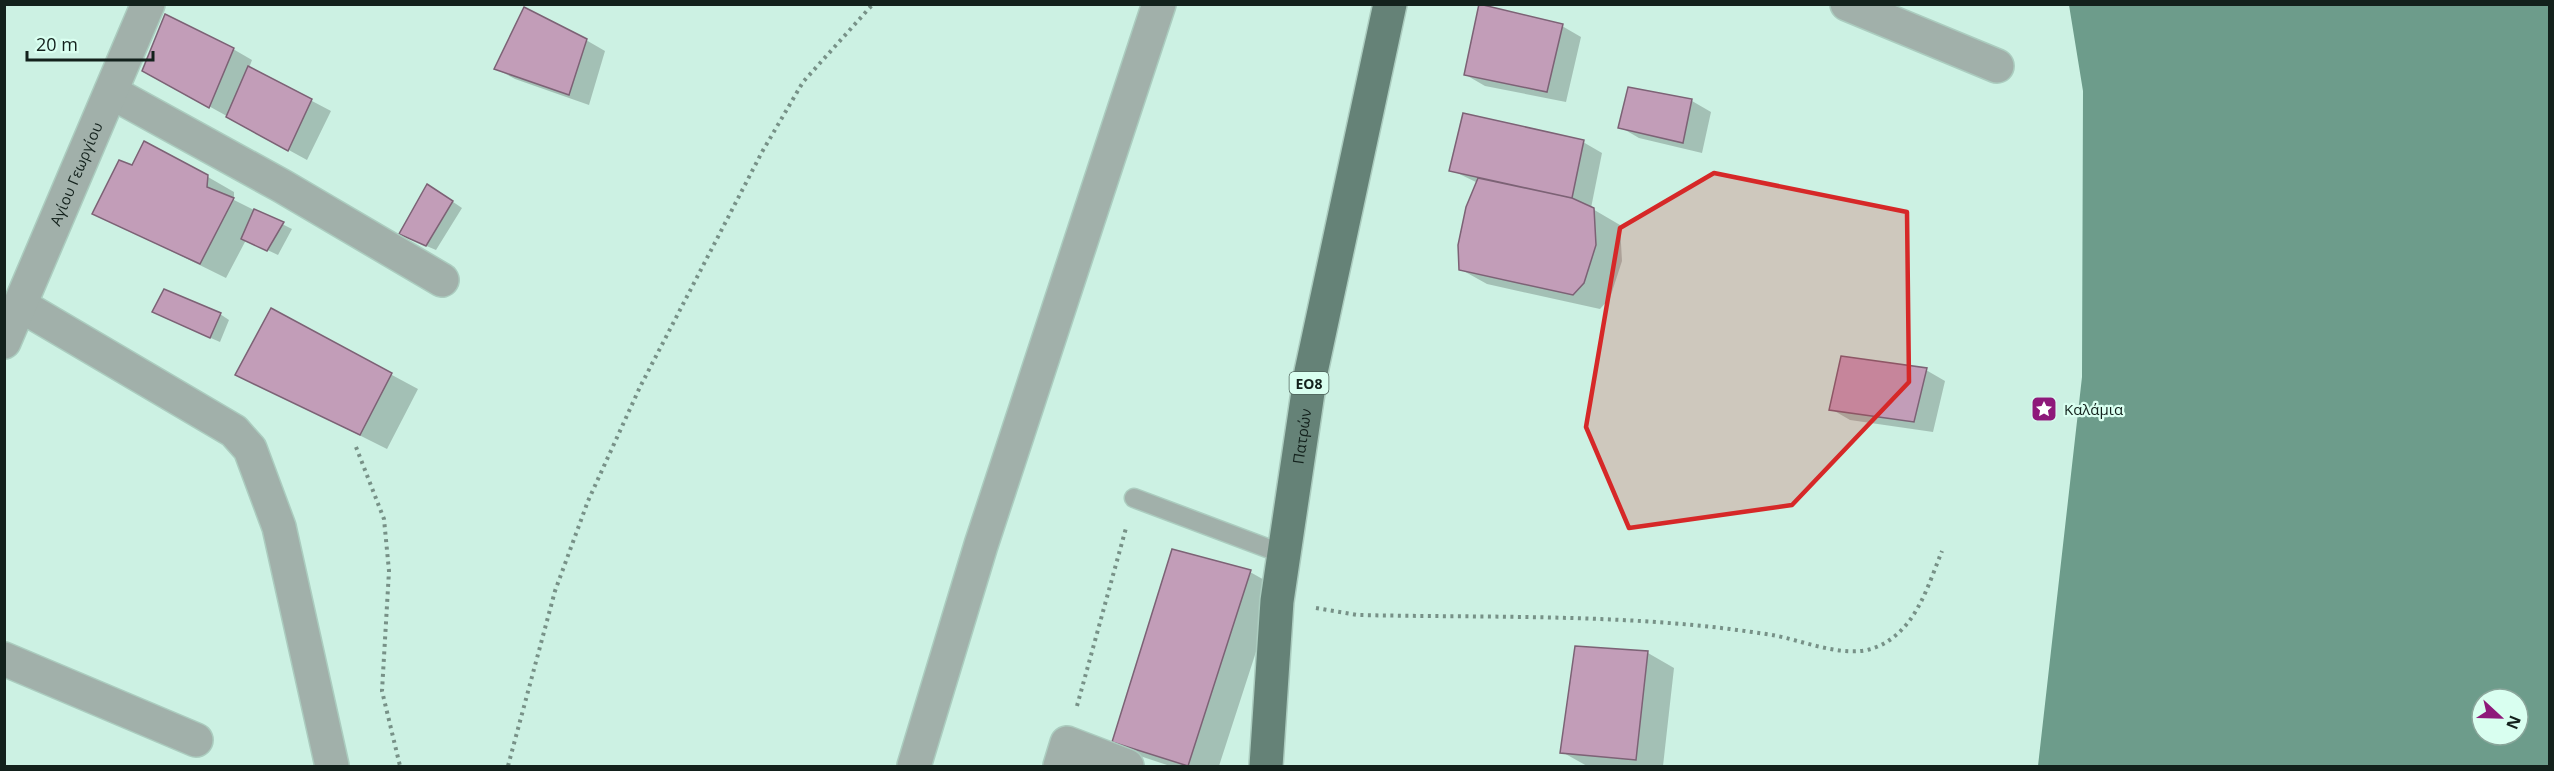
<svg xmlns="http://www.w3.org/2000/svg" width="2554" height="771" font-family="'Open Sans',sans-serif">
<rect width="100%" height="100%" fill="#ccf1e3"/>
<!-- water -->
<path fill="#6d9c8b" fill-rule="evenodd" d="M2069,5H2549V766H2038L2082,377L2083,91ZM2482,699H2518V735H2482Z"/>
<!-- shadow -->
<path fill="#0003" d="M1562,26L1581,37L1566,102L1485,86L1466,75Z
M586,40L605,51L589,105L515,79L496,69Z
M233,49L252,60L249,68L331,111L307,160L163,81Z
M1630,89L1692,101L1711,112L1702,153L1639,138L1620,127Z
M1583,142L1602,153L1591,208L1620,225L1622,261L1610,298L1600,309L1487,284L1460,269L1478,183L1451,170Z
M132,167L208,177L234,192V200L292,229L278,255L246,240L226,278L94,213Z
M437,191L462,208L436,250L410,239Z
M271,310L418,389L387,449L237,374Z
M220,314L229,320L220,342L163,317Z
M1926,370L1945,381L1933,432L1850,420L1831,409Z
M1250,572L1277,587L1219,766H1170L1140,756L1114,741Z
M1648,653L1674,668L1663,766H1587L1562,752Z"/>
<!-- building -->
<path fill="#c29db8" stroke="#7c6275" stroke-width="1.5" d="M1479,4L1563,24L1547,92L1464,75Z
M524,7L587,39L569,95L494,69Z
M165,14L234,48L209,108L142,71Z
M248,66L312,99L288,151L226,117Z
M1628,87L1692,99L1683,143L1618,128Z
M1463,113L1584,140L1572,198L1449,171Z
M144,141L208,175L207,187L234,198L200,264L92,214L119,160L132,165Z
M1478,178L1572,198L1594,208L1596,245L1584,283L1573,295L1459,270L1458,245L1466,207Z
M427,184L453,201L426,246L399,234Z
M254,209L284,222L267,251L241,239Z
M164,289L221,313L210,338L152,312Z
M271,308L392,373L360,435L235,375Z
M1841,356L1927,368L1914,422L1829,410Z
M1172,549L1251,570L1188,766L1112,742Z
M1575,646L1648,651L1636,760L1560,753Z"/>
<g fill="none" stroke-linecap="round" stroke-linejoin="round">
<!-- service casing -->
<g stroke="#abccbf" stroke-width="21">
<path id="service" d="M1134,498L1283,554"/>
</g>
<!-- minor casing -->
<g stroke="#abccbf" stroke-width="36">
<path id="minor" d="M1847,4L1997,66
M111,92L282,186L442,280
M20,305L234,431L250,449L279,527L332,766
M4,659L196,740
M914,766L981,545L1159,4
M1060,766L1067,743L1127,766"/>
</g>
<!-- tertiary casing -->
<g stroke="#abccbf" stroke-width="36">
<g id="tertiary">
<path id="s1" d="M4,342L148,4"/>
</g>
</g>
<!-- primary casing -->
<g stroke="#abccbf" stroke-width="36">
<g id="primary">
<path id="s2" d="M1266,766L1277,601L1311,372L1390,4"/>
</g>
</g>
<!-- path -->
<path stroke="#779187" stroke-width="4" stroke-dasharray="3 4.5" stroke-linecap="butt" d="M356,447L384,519L389,571L382,691L400,766
M1316,608L1358,615C1496,618 1636,613 1772,635C1802,640 1844,659 1874,648C1915,633 1927,588 1942,551
M1077,706L1126,528
M508,766L555,591L588,501L640,387L762,152L803,82L873,4"/>
<!-- service -->
<use href="#service" stroke="#a1b0aa" stroke-width="18"/>
<!-- minor -->
<use href="#minor" stroke="#a1b0aa" stroke-width="33"/>
<!-- tertiary -->
<use href="#tertiary" stroke="#a1b0aa" stroke-width="33"/>
<!-- primary -->
<use href="#primary" stroke="#658277" stroke-width="33"/>
</g>
<!-- marked area -->
<path fill="#d62828" fill-opacity="0.2" stroke="#d62828" stroke-width="4.5" stroke-linejoin="round" d="M1714,173L1907,212L1909,382L1792,505L1629,528L1586,427L1620,228Z"/>
<!-- icons -->
<defs>
<g id="sight-square" transform="scale(1.35)"><rect x="-9" y="-9" width="18" height="18" rx="4" fill="#8e197a" stroke="#d9fff0"/><path d="M0-6L1.8-2.2L6-1.7L2.9 1.2L3.7 5.4L0 3.3L-3.7 5.4L-2.9 1.2L-6-1.7L-1.8-2.2Z" fill="#fff"/></g>
</defs>
<g fill-rule="evenodd">
<use href="#sight-square" x="2044" y="409"/>
</g>
<g text-anchor="middle" dominant-baseline="central" stroke-width="4.5" stroke-linejoin="round" paint-order="stroke">
<!-- shield labels -->
<rect fill="#d9fff0" stroke="#4e645c" stroke-width="1.5" x="1289.5" y="372" width="39" height="22" rx="4.5"/>
<g font-size="14" font-weight="bold" fill="#13211c">
<text x="1309" y="383">ΕΟ8</text>
</g>
<!-- street labels -->
<g font-size="15" fill="#13211c" stroke="#d9fff0">
<text stroke="none"><textPath href="#s1" startOffset="183">Αγίου Γεωργίου</textPath></text>
<text stroke="none"><textPath href="#s2" startOffset="332">Πατρών</textPath></text>
</g>
<!-- poi labels -->
<g font-size="15" fill="#13211c" stroke="#d9fff0" text-anchor="start">
<text x="2064" y="409">Καλάμια</text>
</g>
</g>
<!-- border -->
<rect width="2554" height="771" fill="none" stroke="#13211c" stroke-width="12"/>
<!-- north arrow -->
<g transform="translate(2500 717) rotate(112)"><circle r="28" fill="#d9fff0" stroke="#8aa69b" stroke-width="1.5"/>
<path d="M0-4.5L10 22L0 15L-10 22Z" fill="#8e197a"/>
<text y="-9" font-size="16" font-weight="bold" text-anchor="middle" fill="#13211c">N</text>
</g>
<!-- scale -->
<path d="M27 51v9h126v-9" fill="none" stroke="#13211c" stroke-width="3"/>
<text x="36" y="51" font-size="18" fill="#13211c" stroke="#d9fff0" stroke-width="4.5" paint-order="stroke">20 m</text>
</svg>
